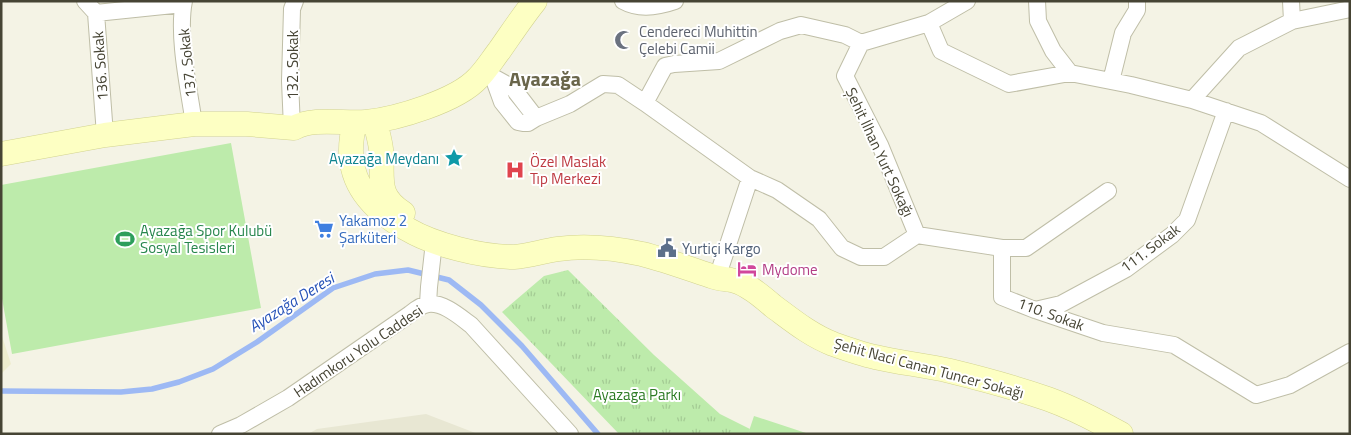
<svg xmlns="http://www.w3.org/2000/svg" width="1351" height="435" font-family="'Titillium Web',sans-serif">
<defs>
<pattern id="park-tufts" width="24" height="20" patternUnits="userSpaceOnUse" patternTransform="scale(1.25)"><rect width="24" height="20" fill="#bdebab"/><path d="M3 7l-1-3M5 7V3M7 7l1-3M15 17l-1-3M17 17v-4M19 17l1-3" fill="none" stroke="#a4cb94"/></pattern>
</defs>
<rect width="100%" height="100%" fill="#f4f3e5"/>
<!-- residential -->
<path fill="#e8e7d3" d="M426,414L478,434H308L317,429Z"/>
<!-- education -->
<path fill="#eeedce" d="M1,333L11,364L1,374Z"/>
<!-- grass -->
<path fill="#bdebab" d="M231,143L261,308L12,354L1,293V185Z
M754,416L809,434H748Z"/>
<!-- park -->
<path fill="url(#park-tufts)" d="M568,270L654,355L720,414L750,429L748,434H619L502,312L544,276Z"/>
<g fill="none" stroke-linecap="round" stroke-linejoin="round">
<!-- stream -->
<path stroke="#9db9f4" stroke-width="5.5" d="M1,391L121,392L152,389L179,382L213,369L257,342L333,288L375,274L408,270L449,280L481,305L522,346L598,434"/>
<!-- street casing -->
<g stroke="#bfbea7" stroke-width="18">
<path id="street" d="M85,1L96,13L105,135
M184,1C177,36 189,89 194,124
M623,1C639,10 658,7 675,1
M1037,1L1038,21L1053,51L1070,73L1131,85L1192,100L1261,123L1350,179
M1291,1L1292,21
M96,13L183,4
M929,23L941,51L1009,84L1070,73
M861,43L845,76L880,145L917,235
M861,43L929,23L967,1
M493,77L502,102L518,122L523,123H528L536,118L570,104L603,84L618,85L645,103L665,66L674,64L719,61L780,31L801,25L845,35L861,43
M493,77L513,88L536,118
M1111,81L1123,33L1137,10V1
M1192,100L1239,48L1292,21L1350,9
M645,103L750,178L717,278
M292,128L290,81L292,9L295,1
M750,178L777,190L819,219L842,248L861,257H884L917,235L1002,248V297L1035,310L1103,333L1174,345L1256,395L1290,385L1350,352
M1002,248H1026L1108,191
M428,304L429,287L434,242
M1035,310L1061,304L1126,269L1172,235L1187,220L1226,111
M220,434L241,425L288,398L410,314C415,310 421,305 428,304C443,302 459,316 471,325L570,434"/>
</g>
<!-- secondary casing -->
<g stroke="#d2d390" stroke-width="25">
<path id="secondary" d="M375,121C377,131 380,140 381,149C384,178 374,194 403,213
M355,123C341,173 364,205 407,229C434,245 482,257 514,257C529,256 543,251 558,249C586,245 614,248 642,254C666,260 690,269 714,277C720,279 726,279 731,280C737,281 743,284 748,287C757,292 765,299 773,306C792,320 810,335 833,344C847,349 861,354 875,357C900,363 925,365 950,371C983,379 1016,388 1048,399C1073,408 1098,421 1121,434
M1,154L105,135L194,124H247L294,128C313,117 344,124 366,122C396,119 457,101 478,78C486,70 492,60 499,51C511,34 522,17 535,1"/>
</g>
<!-- street -->
<use href="#street" stroke="#fff" stroke-width="16"/>
<!-- secondary -->
<use href="#secondary" stroke="#fdffc3" stroke-width="24"/>
</g>
<!-- icons -->
<defs>
<g id="mosque-bare" transform="scale(1.5)"><path d="M3.5-4.9A6 6 0 1 0 3.5 4.9A5 5 0 1 1 3.5-4.9Z" fill="#6b7280" stroke="#fff" stroke-width="2.5" paint-order="stroke"/></g>
<g id="sight-bare" transform="scale(1.5)"><path d="M0-6L1.8-2.2L6-1.7L2.9 1.2L3.7 5.4L0 3.3L-3.7 5.4L-2.9 1.2L-6-1.7L-1.8-2.2Z" fill="#0f9aa8" stroke="#fff" stroke-width="2.5" paint-order="stroke"/></g>
<g id="hospital-bare" transform="scale(1.5)"><path d="M-5-5h3v3.5h4V-5h3V5h-3V1.5h-4V5h-3Z" fill="#e0444e" stroke="#fff" stroke-width="2.5" paint-order="stroke"/></g>
<g id="supermarket-bare" transform="scale(1.5)"><path d="M-6-5.5h2.5l.6 2H6L4.5 2H-2.5L-4.4-4H-6ZM-1.5 3.2a1.3 1.3 0 1 0 .1 0ZM3 3.2a1.3 1.3 0 1 0 .1 0Z" fill="#3f7fe0" stroke="#fff" stroke-width="2.5" paint-order="stroke"/></g>
<g id="stadium-bare" transform="scale(1.5)"><path d="M0-5a6.5 5 0 1 0 0 10a6.5 5 0 1 0 0-10ZM-3.5-1.8h7v3.6h-7Z" fill="#2e9e5b" stroke="#fff" stroke-width="2.5" paint-order="stroke"/></g>
<g id="civic-bare" transform="scale(1.5)"><path d="M-.6-6.5H3V-4.5H.6V-3L4-1V1h2V6H-6V1h2V-1L-.6-3ZM-1.2 2.5V6h2.4V2.5Z" fill="#5c6f8a" stroke="#fff" stroke-width="2.5" paint-order="stroke"/></g>
<g id="hotel-bare" transform="scale(1.5)"><path d="M-6-4.5h1.5V1H6V5H4.5V3h-9V5H-6ZM-4 0a1.8 1.8 0 1 1 3.6 0ZM.5 0V-2.5h3Q6-2.5 6 0Z" fill="#d1479c" stroke="#fff" stroke-width="2.5" paint-order="stroke"/></g>
</defs>
<g fill-rule="evenodd">
<use href="#mosque-bare" x="624" y="40"/>
<use href="#sight-bare" x="454" y="158"/>
<use href="#hospital-bare" x="515" y="170"/>
<use href="#supermarket-bare" x="324" y="229"/>
<use href="#stadium-bare" x="125" y="239"/>
<use href="#civic-bare" x="667" y="248"/>
<use href="#hotel-bare" x="747" y="269"/>
</g>
<g text-anchor="middle" dominant-baseline="central" stroke-width="4" stroke-linejoin="round" paint-order="stroke">
<!-- worship labels -->
<g font-size="15" fill="#5b616d" stroke="#fff" text-anchor="start">
<text x="639" y="31">Cendereci Muhittin<tspan x="639" dy="17">Çelebi Camii</tspan></text>
</g>
<!-- street labels -->
<g font-size="15" fill="#464434" stroke="#fff">
<text transform="translate(187 63) rotate(-96)">137. Sokak</text>
<text transform="translate(292 65) rotate(-90)">132. Sokak</text>
<text transform="translate(100 66) rotate(-94)">136. Sokak</text>
<text transform="translate(880 152) rotate(65)">Şehit İlhan Yurt Sokağı</text>
<text transform="translate(1150 248) rotate(-37)">111. Sokak</text>
<text transform="translate(1051 314) rotate(20)">110. Sokak</text>
<text transform="translate(358 351) rotate(-34)">Hadımkoru Yolu Caddesi</text>
<text transform="translate(929 368) rotate(15)">Şehit Naci Canan Tuncer Sokağı</text>
</g>
<!-- culture labels -->
<g font-size="15" fill="#0d838f" stroke="#fff" text-anchor="end">
<text x="439" y="158">Ayazağa Meydanı</text>
</g>
<!-- health labels -->
<g font-size="15" fill="#be3a42" stroke="#fff" text-anchor="start">
<text x="530" y="161">Özel Maslak<tspan x="530" dy="17">Tıp Merkezi</tspan></text>
</g>
<!-- shop labels -->
<g font-size="15" fill="#366cbe" stroke="#fff" text-anchor="start">
<text x="339" y="220">Yakamoz 2<tspan x="339" dy="17">Şarküteri</tspan></text>
</g>
<!-- leisure labels -->
<g font-size="15" fill="#27864d" stroke="#fff" text-anchor="start">
<text x="140" y="230">Ayazağa Spor Kulubü<tspan x="140" dy="17">Sosyal Tesisleri</tspan></text>
</g>
<!-- service labels -->
<g font-size="15" fill="#4e5e75" stroke="#fff" text-anchor="start">
<text x="682" y="248">Yurtiçi Kargo</text>
</g>
<!-- hotel labels -->
<g font-size="15" fill="#b23c85" stroke="#fff" text-anchor="start">
<text x="762" y="269">Mydome</text>
</g>
<!-- park labels -->
<g font-size="15" fill="#2d7b24" stroke="#fff">
<text x="637" y="394">Ayazağa Parkı</text>
</g>
<!-- water labels -->
<g font-size="16" font-style="italic" fill="#2753b8" stroke="#fff">
<text transform="translate(291 302) rotate(-32)">Ayazağa Deresi</text>
</g>
<!-- district labels -->
<g font-size="20" font-weight="bold" fill="#6a664b" stroke="#fff">
<text x="545" y="78">Ayazağa</text>
</g>
</g>
<!-- border -->
<rect width="1351" height="435" fill="none" stroke="#464434" stroke-width="5"/>
</svg>
